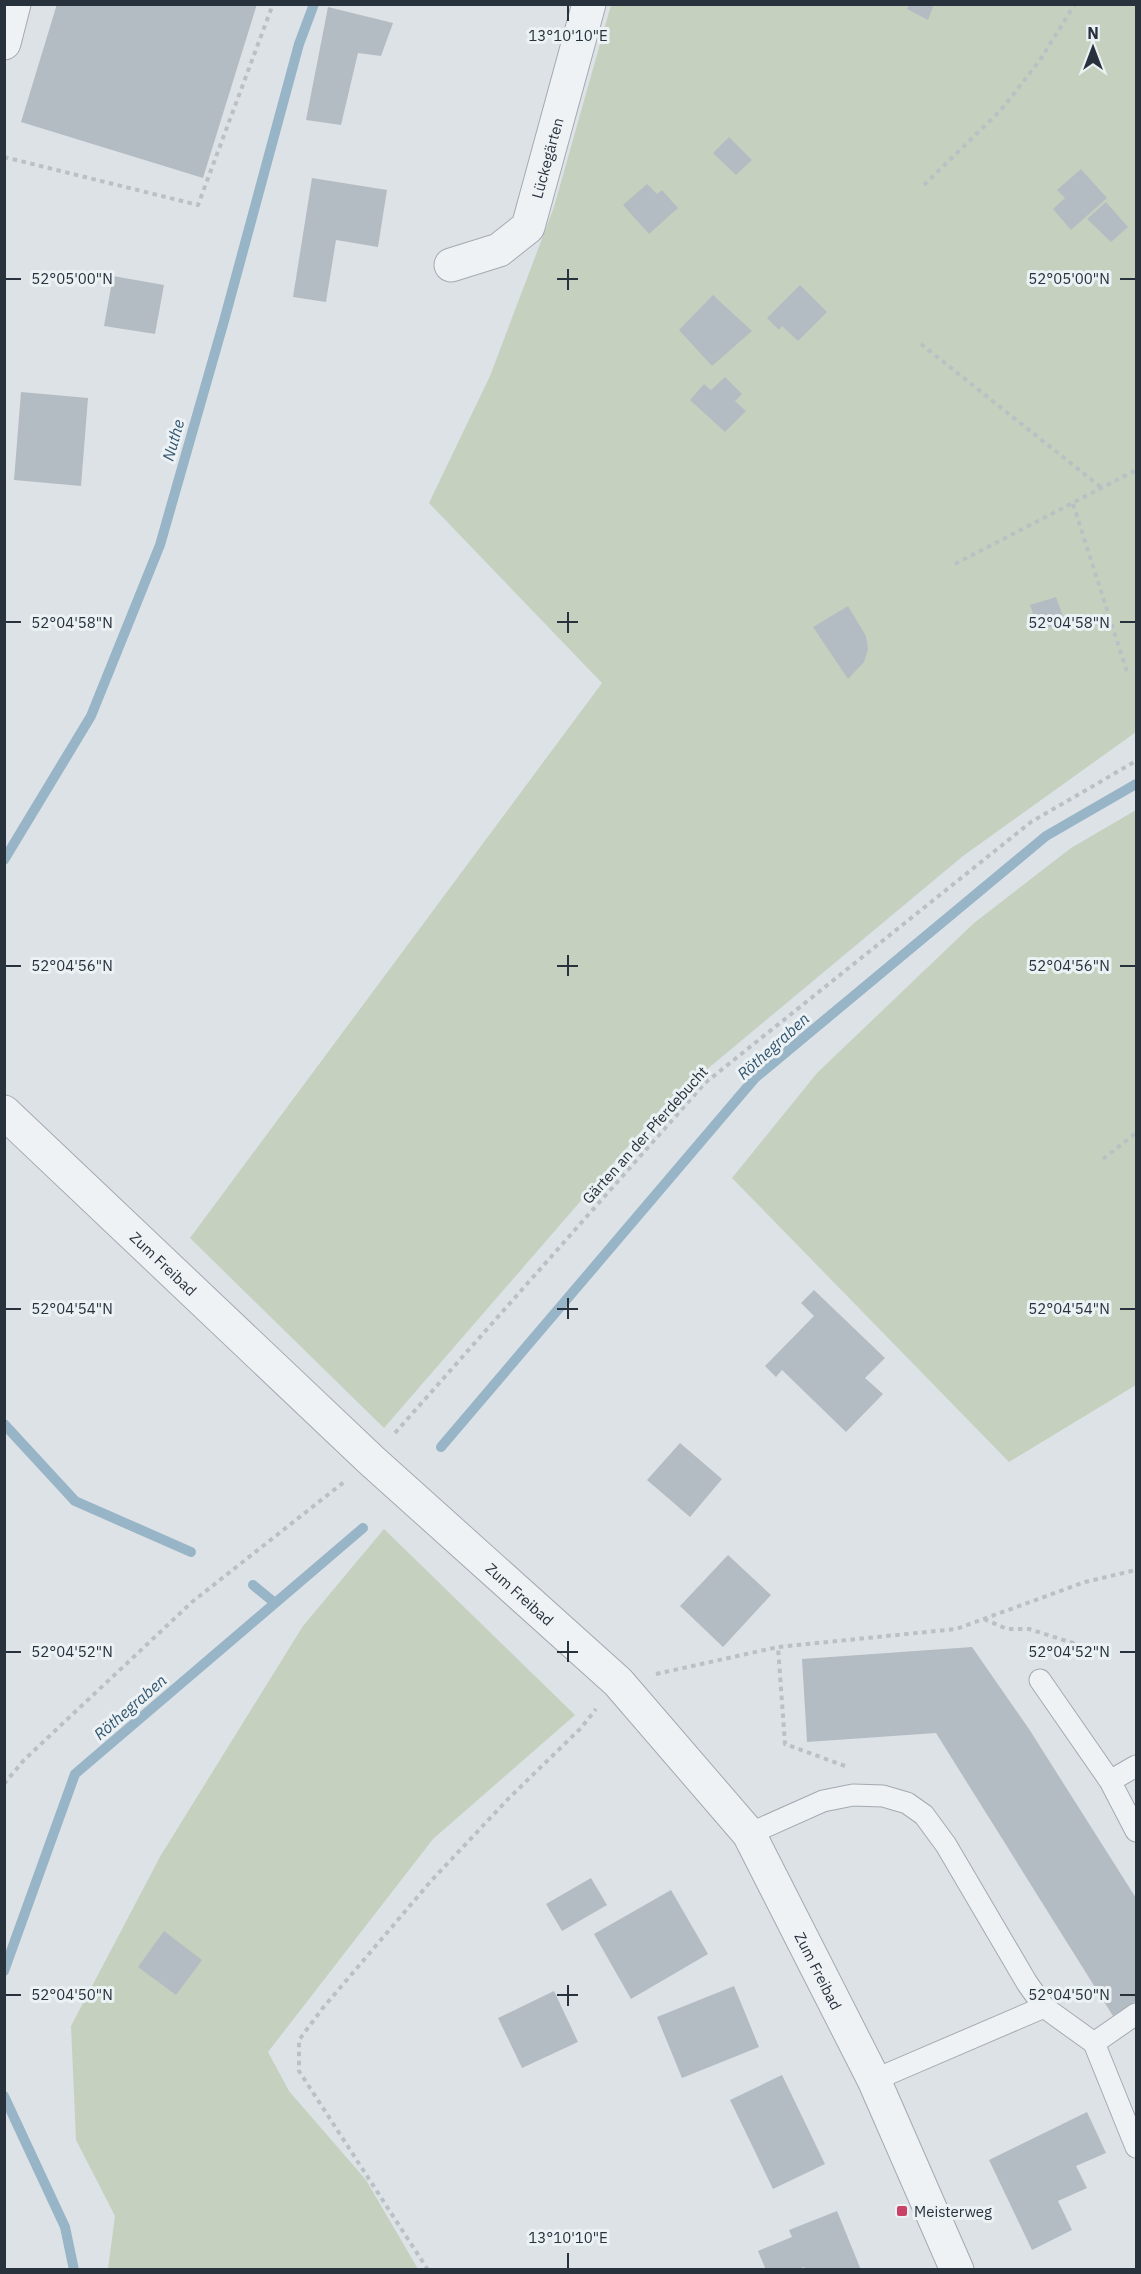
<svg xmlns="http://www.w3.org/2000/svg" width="1141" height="2274" font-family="'IBM Plex Sans',sans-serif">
<rect width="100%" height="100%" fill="#dde2e7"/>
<!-- garden -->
<path fill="#c5d0be" d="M611,5H1136V732L963,856L663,1106L384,1428L190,1238L602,683L429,503L490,376L554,207Z
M1136,810V1385L1009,1462L732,1178L817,1073L974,923L1071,848Z
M384,1529L575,1715L433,1839L268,2052L289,2091L366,2180L418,2269H108L115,2216L76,2140L71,2026L161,1855L303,1626Z"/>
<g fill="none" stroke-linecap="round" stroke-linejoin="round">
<!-- stream -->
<path stroke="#98b5c7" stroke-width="10" d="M4,860L91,716L160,545L224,321L299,44L314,4
M4,1424L75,1501L191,1552
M441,1447L755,1078L1046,836L1136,784
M253,1585L275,1603
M4,1971L75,1774L363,1528
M4,2096L65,2227L74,2270"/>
</g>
<!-- building -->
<path fill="#b4bcc3" d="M57,4H257L203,178L21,122Z
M909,4H934L928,20L907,9Z
M328,7L393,23L381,56L358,53L341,125L306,120Z
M729,137L752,160L736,175L713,153Z
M1081,169L1107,198L1071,230L1053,209L1065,198L1057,190Z
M312,178L387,190L378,247L336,240L326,302L293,297Z
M647,184L657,194L662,190L678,208L649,234L623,205Z
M1106,202L1128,227L1111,242L1087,219Z
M113,276L164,285L155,334L104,326Z
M800,285L827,312L798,341L782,326L779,330L767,318Z
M713,295L752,331L712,366L679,330Z
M725,377L742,394L735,401L746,411L725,432L690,400L704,384L711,390Z
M21,392L88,398L81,486L14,480Z
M1056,597L1065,622L1039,631L1030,605Z
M848,606L866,636L868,649L864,662L848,679L813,627Z
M814,1290L885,1358L865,1378L883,1394L846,1432L782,1370L776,1377L765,1366L814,1316L801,1303Z
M680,1443L722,1479L690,1517L647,1480Z
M728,1555L771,1595L723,1647L680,1606Z
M972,1647L1029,1729L1136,1898V2001L1113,2016L936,1733L807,1742L802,1659Z
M591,1878L607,1905L562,1931L546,1904Z
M671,1890L708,1954L631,1999L594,1934Z
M164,1931L202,1960L176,1995L138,1967Z
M734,1986L759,2047L682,2078L657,2017Z
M554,1991L578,2042L522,2068L498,2018Z
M782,2075L825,2164L773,2189L730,2100Z
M1087,2112L1106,2153L1076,2166L1087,2188L1058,2201L1072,2230L1032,2250L989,2160Z
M837,2211L861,2270H805L804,2267L797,2270H766L758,2251L792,2237L789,2230Z"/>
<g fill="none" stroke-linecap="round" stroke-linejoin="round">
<!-- service casing -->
<g stroke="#a3aab1" stroke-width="23">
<path id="service" d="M1040,1680L1110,1781L1136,1831
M1110,1781L1136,1766
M749,1834L823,1801L853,1795L883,1796L907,1803L924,1815L946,1845L1027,1983L1044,2007L1094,2043L1136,2014
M1094,2043L1136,2147
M874,2080L1044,2007"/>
</g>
<!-- minor casing -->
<g stroke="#a3aab1" stroke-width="35">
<g id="minor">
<path d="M4,43L14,4"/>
<path id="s1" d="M451,265L499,250L528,227L589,4"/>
<path id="s2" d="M4,1112L371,1460L618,1682L749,1834L874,2080L957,2270"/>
</g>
</g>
<!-- path -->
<path stroke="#bbc0c5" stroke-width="4" stroke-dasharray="4.5 4.5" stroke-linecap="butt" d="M4,157L198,205L273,4
M924,185L1001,110L1040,60L1075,4
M921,344L1102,488
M1073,504L1128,675
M955,564L1136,470
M1103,1159L1136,1133
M395,1433L705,1083L1031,822L1136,761
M984,1619L1007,1629H1029L1073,1643L1058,1659
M656,1674L778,1647
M845,1766L785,1744L778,1647L956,1629L1085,1582L1136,1570
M4,1784L24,1760L192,1602L344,1482
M428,2270L299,2071V2040L322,2009L431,1881L509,1798L581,1728L596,1709"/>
<!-- service -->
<use href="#service" stroke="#eff2f5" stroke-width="21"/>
<!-- minor -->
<use href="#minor" stroke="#eff2f5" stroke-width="33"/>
</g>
<!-- ticks -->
<path fill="none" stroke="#27323d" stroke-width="2" d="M568,6V21M568,269V290M6,279H21M557,279H578M1120,279H1135M568,612V633M6,622H21M557,622H578M1120,622H1135M568,955V976M6,966H21M557,966H578M1120,966H1135M568,1298V1319M6,1309H21M557,1309H578M1120,1309H1135M568,1641V1662M6,1652H21M557,1652H578M1120,1652H1135M568,1985V2006M6,1995H21M557,1995H578M1120,1995H1135M568,2253V2268"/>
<!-- markers -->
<rect fill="#cb4269" stroke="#ecf1f4" stroke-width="2" x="896" y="2205" width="12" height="12" rx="3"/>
<g text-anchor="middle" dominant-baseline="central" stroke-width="6" stroke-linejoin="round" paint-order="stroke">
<!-- street labels -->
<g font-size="15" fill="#27323d" stroke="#ecf1f4">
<text stroke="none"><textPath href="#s1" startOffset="159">Lückegärten</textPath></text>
<text transform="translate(645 1135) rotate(-48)">Gärten an der Pferdebucht</text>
<text stroke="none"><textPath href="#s2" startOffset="220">Zum Freibad</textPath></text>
<text stroke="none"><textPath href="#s2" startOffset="706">Zum Freibad</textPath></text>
<text stroke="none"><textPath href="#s2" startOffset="1192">Zum Freibad</textPath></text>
</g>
<!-- poi labels -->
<g font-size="15" fill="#27323d" stroke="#ecf1f4" text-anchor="start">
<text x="914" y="2211">Meisterweg</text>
</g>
<!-- water labels -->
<g font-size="16" font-style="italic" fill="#325670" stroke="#ecf1f4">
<text transform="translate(173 440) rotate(-74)">Nuthe</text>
<text transform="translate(773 1046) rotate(-42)">Röthegraben</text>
<text transform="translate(130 1707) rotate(-41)">Röthegraben</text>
</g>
</g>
<g font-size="15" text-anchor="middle" fill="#27323d" stroke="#ecf1f4" stroke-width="6" stroke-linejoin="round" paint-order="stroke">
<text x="568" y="41">13°10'10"E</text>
<text x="72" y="284">52°05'00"N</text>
<text x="1069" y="284">52°05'00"N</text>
<text x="72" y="628">52°04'58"N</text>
<text x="1069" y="628">52°04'58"N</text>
<text x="72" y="971">52°04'56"N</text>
<text x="1069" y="971">52°04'56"N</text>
<text x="72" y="1314">52°04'54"N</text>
<text x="1069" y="1314">52°04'54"N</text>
<text x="72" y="1657">52°04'52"N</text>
<text x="1069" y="1657">52°04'52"N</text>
<text x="72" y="2000">52°04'50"N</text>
<text x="1069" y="2000">52°04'50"N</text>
<text x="568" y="2243">13°10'10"E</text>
</g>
<!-- border -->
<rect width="1141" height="2274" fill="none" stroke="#27323d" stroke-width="12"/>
<!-- north arrow -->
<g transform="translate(1093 48)" stroke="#ecf1f4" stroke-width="4.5" paint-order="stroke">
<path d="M0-4.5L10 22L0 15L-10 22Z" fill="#27323d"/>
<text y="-9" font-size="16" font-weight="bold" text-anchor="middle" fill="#27323d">N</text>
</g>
</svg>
